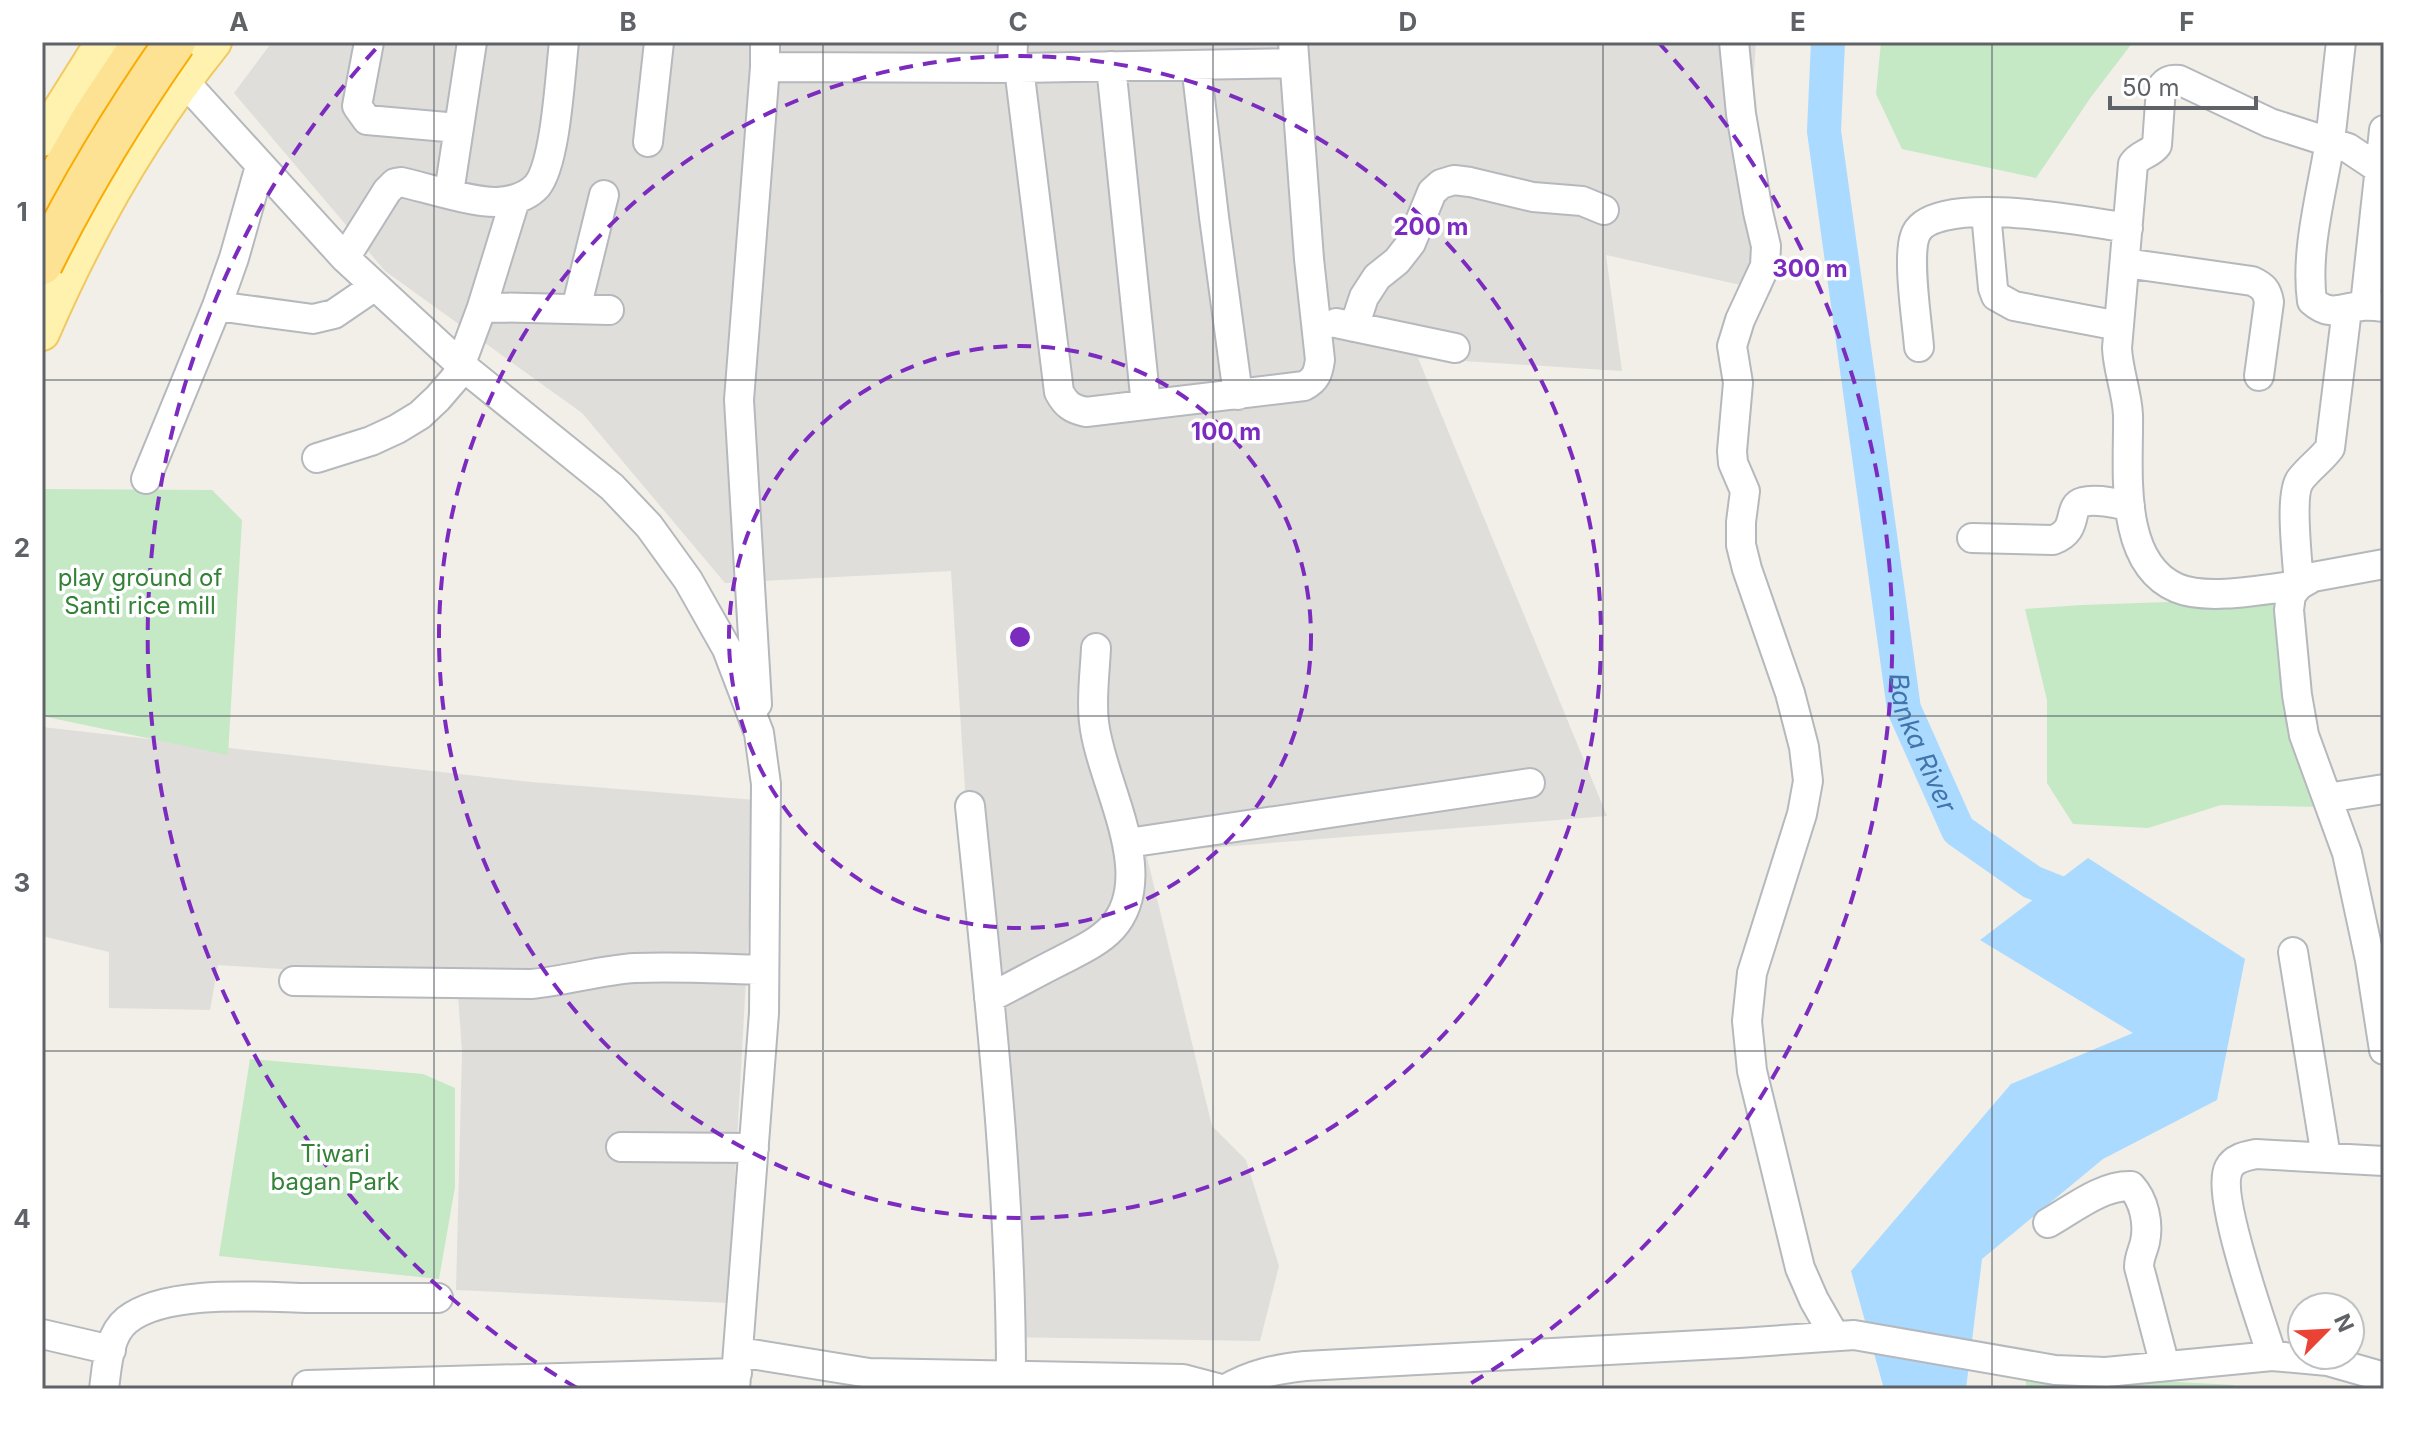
<svg xmlns="http://www.w3.org/2000/svg" width="2426" height="1431" font-family="Inter,sans-serif">
<rect width="100%" height="100%" fill="#f1efe8"/>
<!-- industrial -->
<path fill="#e0deda" d="M272,42H1756L1746,190L1772,292L1606,255L1622,371L1418,358L1607,816L1146,853L1212,1126L1246,1160L1279,1266L1260,1341L1000,1337L951,571L725,583L582,413L385,271L234,93Z
M42,727L531,782L756,800L728,1303L456,1290L462,1052L457,980L218,965L210,1010L109,1008V952L42,936Z"/>
<!-- green -->
<path fill="#c5e8c5" d="M1881,42H2133L2091,97L2036,178L1902,149L1876,94Z
M42,489L212,490L242,520L228,755L42,716Z
M2283,598L2320,807L2221,805L2148,828L2073,824L2047,783V700L2025,609L2082,605Z
M250,1059L423,1074L455,1088V1187L439,1279L219,1256Z
M2024,1374L2234,1385L2235,1389H2027Z"/>
<!-- water -->
<path fill="#aadaff" d="M2088,858L2245,959L2217,1100L2103,1159L1982,1259L1966,1389H1884L1851,1271L2011,1084L2133,1033L1980,940Z"/>
<g fill="none" stroke-linecap="round" stroke-linejoin="round">
<!-- river -->
<path stroke="#aadaff" stroke-width="34" id="s1" d="M1828,42L1824,131L1904,709L1958,830L2032,882L2092,906"/>
<!-- minor casing -->
<g stroke="#b5b8bc" stroke-width="32">
<path id="minor" d="M369,42L357,106L367,120L458,128
M1734,42L1741,114L1758,212L1766,246L1765,266L1740,320L1732,346L1738,383L1732,451L1733,463L1745,491L1741,522V545L1747,569L1790,693L1804,747L1808,781L1802,814L1752,973L1747,1021L1752,1071L1800,1268L1814,1300L1834,1335
M2341,42C2337,75 2334,108 2330,141C2322,192 2305,250 2312,301C2331,318 2342,307 2363,306C2370,305 2377,306 2384,307
M1196,65L1214,217L1238,395
M1111,66L1146,405
M765,67L1019,68L1293,63
M172,68L345,258L461,365L612,487L649,526L688,580L727,649L759,733L766,784L764,1013L735,1389
M1012,68L1013,42
M1019,68L1059,392C1066,405 1072,409 1086,412L1304,386C1316,380 1318,373 1320,360L1309,259L1293,42
M648,142L659,42
M449,193L472,42
M1986,213L1993,288L1996,296L2014,306L2119,326
M345,258L387,191L395,183L401,182C427,188 473,203 498,202C511,201 527,197 537,186C556,163 560,75 564,42
M2125,263L2252,281C2263,286 2267,290 2269,302L2259,376
M2365,305L2384,130
M217,306L313,319L334,314L375,286
M482,307L609,310
M576,309L604,195
M2347,309L2330,448C2321,460 2309,468 2300,480C2289,496 2298,564 2299,585C2266,589 2207,601 2177,588C2117,562 2129,468 2128,415C2127,392 2118,371 2117,348L2133,164C2139,154 2151,154 2157,145L2161,88C2166,81 2170,79 2179,80L2270,123L2348,148L2378,168L2384,169
M1336,323L1455,348
M1354,327L1364,297L1377,277L1397,261L1411,243L1432,192L1441,184L1454,180L1470,182L1533,197L1582,201L1604,210
M1919,347C1917,321 1907,258 1915,236C1929,191 2090,222 2128,228
M317,458L371,441L397,429L420,415L438,398L456,377L482,307L515,200
M146,479L217,306L234,258L260,166
M1972,538L2053,540C2081,530 2066,506 2083,502C2097,498 2117,504 2130,506
M2384,564L2313,577L2299,585L2291,595L2289,610L2297,695L2304,735L2347,853L2370,960L2384,1050
M757,704L739,400L765,67V42
M2327,798L2384,789
M970,806C989,995 1011,1185 1011,1375
M1128,843L1530,783
M2293,952L2326,1157
M294,981L531,984C567,981 600,970 635,968C678,966 722,969 764,970
M989,998C1013,986 1036,973 1060,961C1077,952 1098,943 1112,928C1160,875 1100,782 1094,722C1091,698 1095,672 1096,648
M621,1147L754,1148
M2048,1223C2073,1209 2102,1185 2131,1186C2144,1200 2149,1223 2145,1242C2143,1251 2139,1257 2139,1267L2165,1366
M42,1334L111,1350
M739,1352L869,1373L1183,1379L1221,1389
M2272,1356C2262,1324 2215,1194 2229,1168C2234,1158 2246,1156 2256,1154L2384,1161
M307,1385L737,1373
M104,1389C107,1367 108,1335 127,1320C166,1289 260,1297 308,1298C351,1298 395,1298 438,1298
M1226,1389C1252,1374 1276,1369 1305,1366L1740,1343L1854,1335L2055,1370L2106,1372L2272,1356L2328,1361L2384,1377"/>
</g>
<!-- major casing -->
<g stroke="#f2c960" stroke-width="38">
<path id="major" d="M42,139L103,42
M42,333C87,229 143,130 214,42"/>
</g>
<!-- highway casing -->
<g stroke="#f9ab00" stroke-width="44">
<path id="highway" d="M42,206L92,119L143,42"/>
</g>
<!-- minor -->
<use href="#minor" stroke="#fff" stroke-width="28"/>
<!-- major -->
<use href="#major" stroke="#fff2af" stroke-width="34"/>
<!-- highway -->
<use href="#highway" stroke="#fde293" stroke-width="40"/>
<!-- highway-bridge casing -->
<g stroke="#f9ab00" stroke-width="44" stroke-linecap="butt">
<path id="highway-bridge" d="M42,264C80,187 126,112 175,42"/>
</g>
<!-- highway-bridge -->
<use href="#highway-bridge" stroke="#fde293" stroke-width="40"/>
</g>
<!-- grid -->
<path fill="none" stroke="#5f6368" stroke-width="2" stroke-opacity="0.55" d="M434,42V1389M823,42V1389M1213,42V1389M1603,42V1389M1992,42V1389M42,380H2384M42,716H2384M42,1051H2384"/>
<!-- distance rings -->
<g fill="none" stroke="#7b2cbf" stroke-width="4" stroke-dasharray="14 10">
<circle cx="1020" cy="637" r="291"/>
<circle cx="1020" cy="637" r="581"/>
<path d="M577 1388A872 872 0 0 1 382 42M1658 42A872 872 0 0 1 1463 1388"/>
</g>
<g text-anchor="middle" dominant-baseline="central" stroke-width="7" stroke-linejoin="round" paint-order="stroke">
<!-- park labels -->
<g font-size="24" fill="#348238" stroke="#fff">
<text x="140" y="577">play ground of<tspan x="140" dy="28">Santi rice mill</tspan></text>
<text x="335" y="1153">Tiwari<tspan x="335" dy="28">bagan Park</tspan></text>
</g>
<!-- water labels -->
<g font-size="26" font-style="italic" fill="#4174aa" stroke="#fff">
<text stroke="none"><textPath href="#s1" startOffset="710">Banka River</textPath></text>
</g>
</g>
<circle cx="1020" cy="637" r="12" fill="#7b2cbf" stroke="#fff" stroke-width="4"/>
<g font-size="24" text-anchor="middle" font-weight="bold" fill="#7b2cbf" stroke="#fff" stroke-width="7" stroke-linejoin="round" paint-order="stroke">
<text x="1431" y="235">200 m</text>
<text x="1810" y="277">300 m</text>
<text x="1226" y="440">100 m</text>
</g>
<!-- border -->
<rect width="2426" height="1431" fill="none" stroke="#ffffff" stroke-width="88"/>
<!-- north arrow -->
<g transform="translate(2326 1331) rotate(66)"><circle r="38" fill="#ffffff" stroke="#bfc1c3" stroke-width="2"/>
<path d="M0-6L14 30L0 20L-14 30Z" fill="#ea4335"/>
<text y="-12" font-size="22" font-weight="bold" text-anchor="middle" fill="#5f6368">N</text>
</g>
<!-- scale -->
<path d="M2110 96v12h146v-12" fill="none" stroke="#5f6368" stroke-width="4"/>
<text x="2122" y="96" font-size="24" fill="#5f6368" stroke="#ffffff" stroke-width="6" paint-order="stroke">50 m</text>
<rect x="44" y="44" width="2338" height="1343" fill="none" stroke="#5f6368" stroke-width="3"/>
<g font-size="26" text-anchor="middle" font-weight="bold" fill="#5f6368">
<text x="239" y="31">A</text>
<text x="628" y="31">B</text>
<text x="1018" y="31">C</text>
<text x="1408" y="31">D</text>
<text x="1798" y="31">E</text>
<text x="2187" y="31">F</text>
<text x="22" y="221">1</text>
<text x="22" y="557">2</text>
<text x="22" y="892">3</text>
<text x="22" y="1228">4</text>
</g>
</svg>
